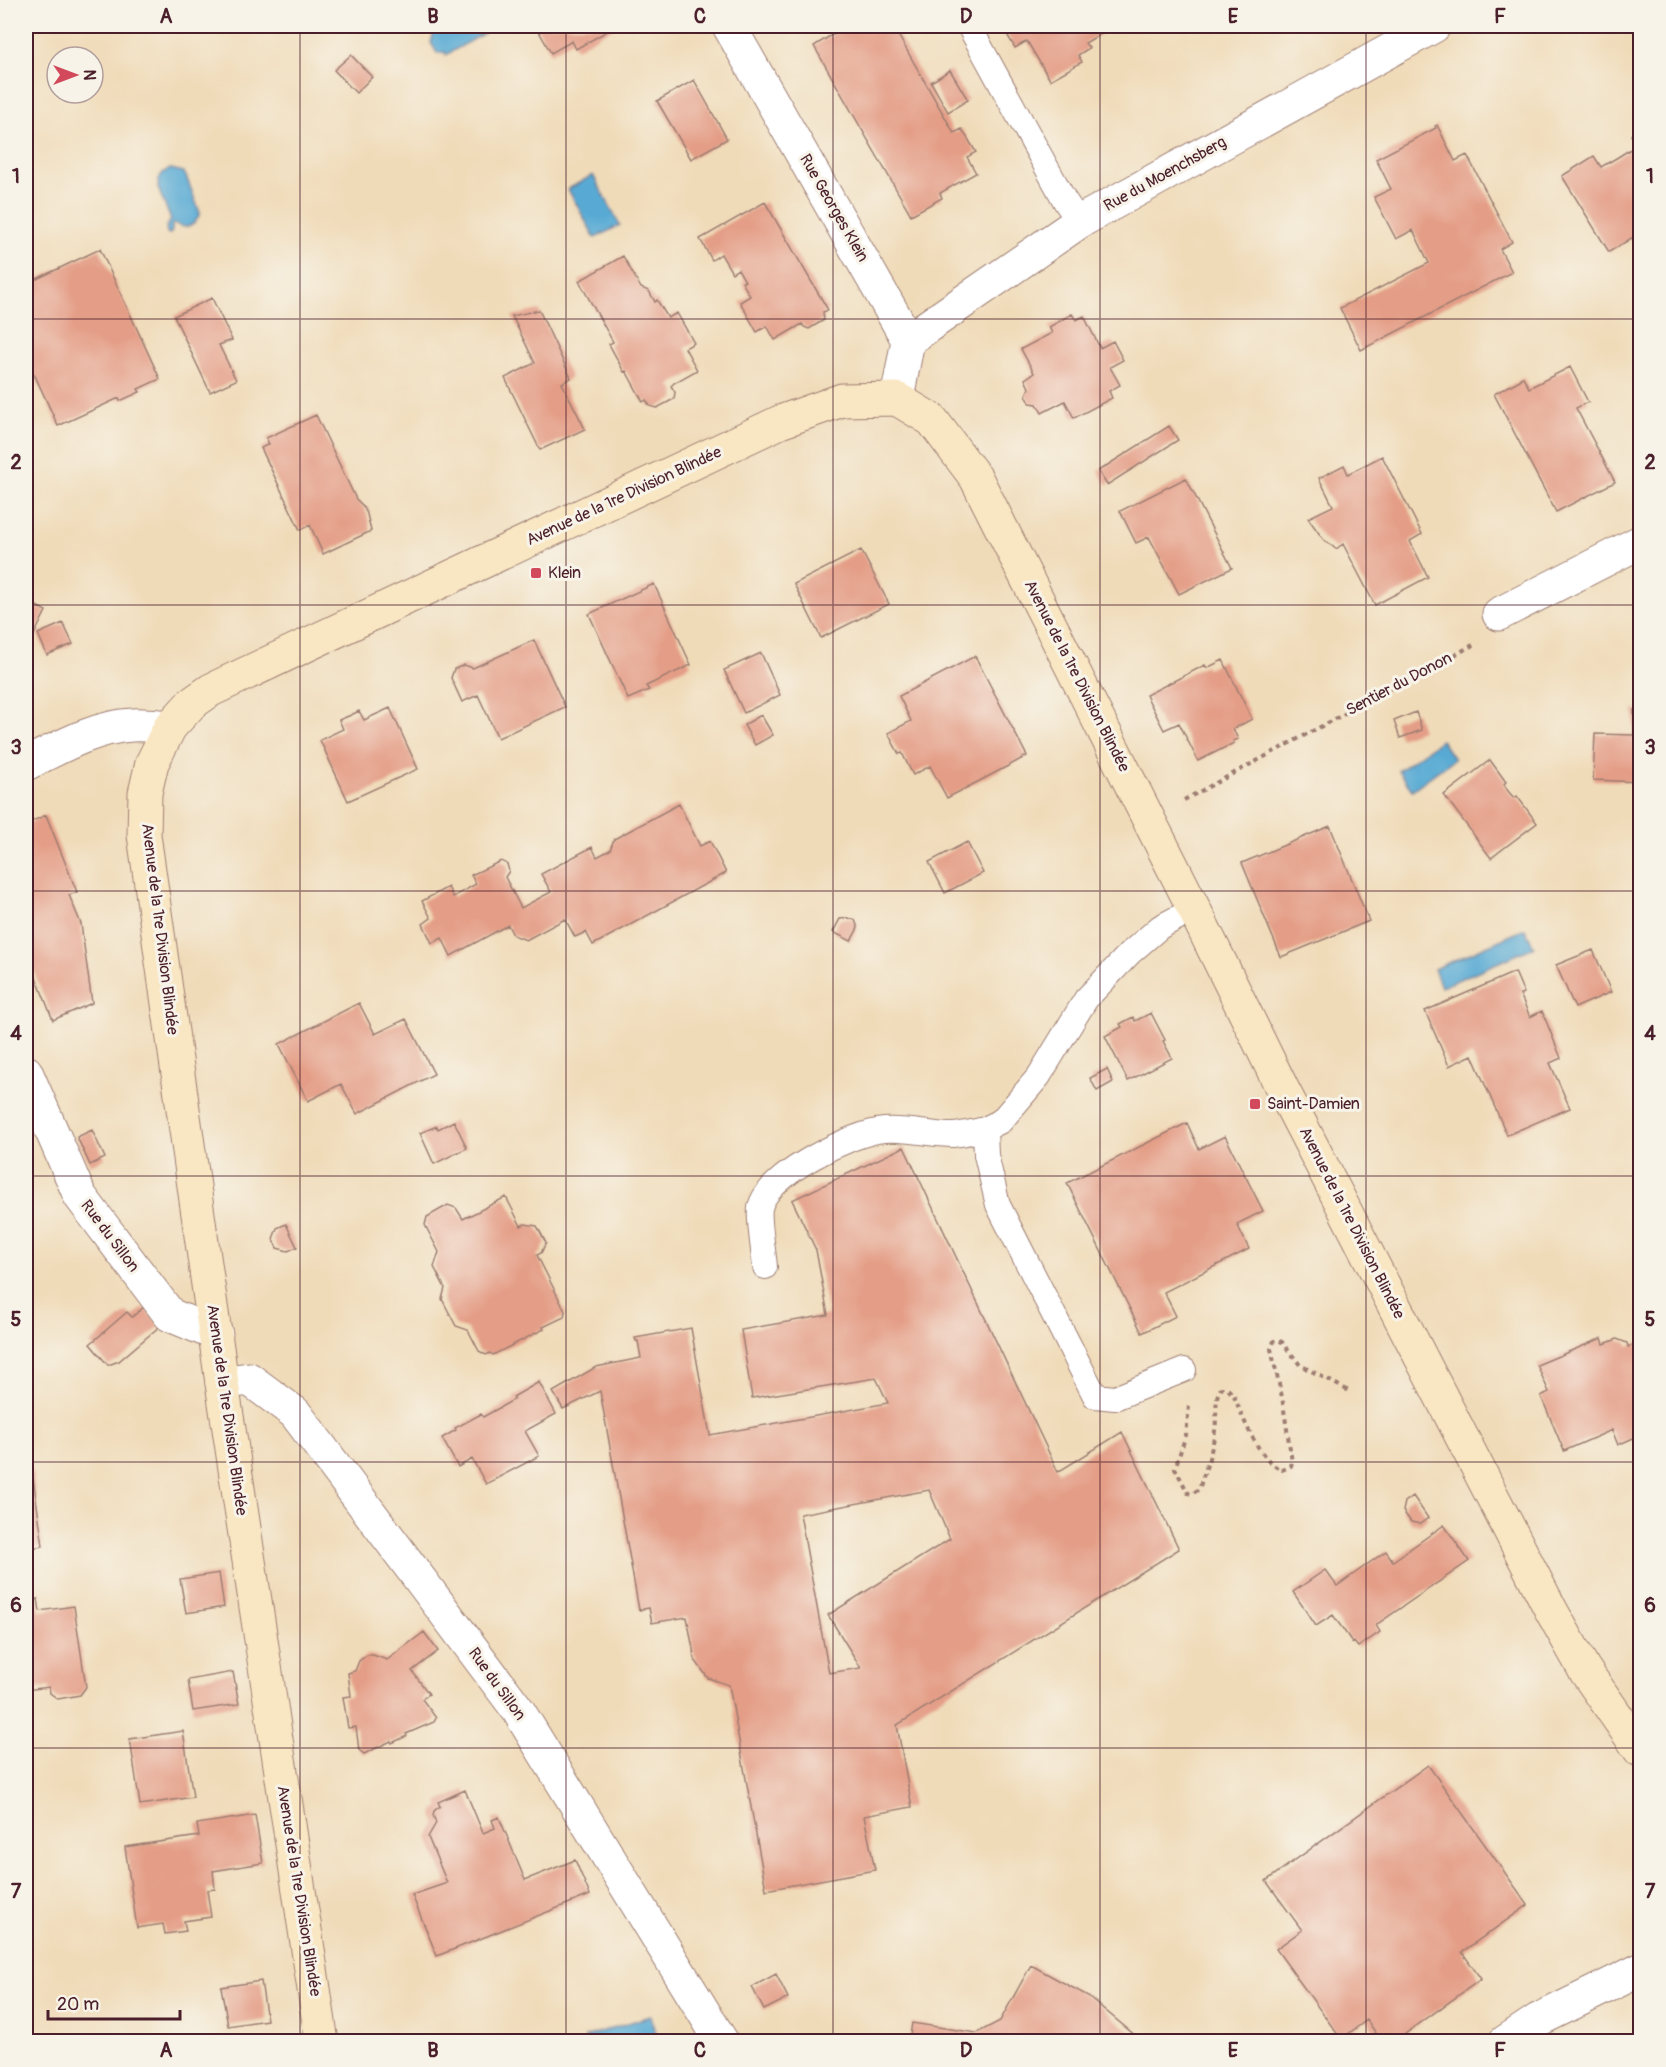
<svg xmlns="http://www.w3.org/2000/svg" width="1666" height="2067" font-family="Pangolin,sans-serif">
<rect width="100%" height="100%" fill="#f7f3e8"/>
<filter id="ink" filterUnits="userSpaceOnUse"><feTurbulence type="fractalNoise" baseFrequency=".0167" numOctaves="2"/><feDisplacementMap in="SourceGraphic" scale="12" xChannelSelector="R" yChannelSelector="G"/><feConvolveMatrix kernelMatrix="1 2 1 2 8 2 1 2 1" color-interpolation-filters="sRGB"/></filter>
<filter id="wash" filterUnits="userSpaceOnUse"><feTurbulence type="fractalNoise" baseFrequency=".008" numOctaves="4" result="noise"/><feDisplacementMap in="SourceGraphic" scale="24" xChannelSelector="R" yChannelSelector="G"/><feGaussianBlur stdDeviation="1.35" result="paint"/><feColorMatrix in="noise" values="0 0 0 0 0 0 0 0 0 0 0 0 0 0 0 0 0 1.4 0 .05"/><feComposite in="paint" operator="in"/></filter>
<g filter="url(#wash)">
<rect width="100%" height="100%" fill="#f0dbb9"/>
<!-- water -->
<path fill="#59aad4" stroke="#526480" stroke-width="1.5" d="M444,26H491L493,28L446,55L445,52L437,53L431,43L434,32Z
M171,169L183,172L186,176L200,213C195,226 186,231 174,223L172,225V231L170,234L167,233L166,227L171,220L158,188C158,179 161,171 171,169Z
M593,175L620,225L595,238L568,189Z
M1441,740L1454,759L1412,790L1398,771Z
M1525,929L1534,947L1441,987L1434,969Z
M650,2016L658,2041H586L585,2037Z"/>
<g id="blocks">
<!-- building -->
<path fill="#e49d86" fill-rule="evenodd" d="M536,26H616L576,49L572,41L551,53Z
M846,26H893L954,133L962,129L976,152L967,157L976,173L940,193L942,198L911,215L814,46Z
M1002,26H1110L1111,28L1085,43L1089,48L1078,55L1082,62L1050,80L1027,41L1015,48Z
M351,55L372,77L356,93L334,70Z
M950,70L968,100L948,112L931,82Z
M694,80L727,139L691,159L657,101Z
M1437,125L1455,161L1467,155L1512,242L1500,249L1512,272L1361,350L1340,308L1429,263L1413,230L1396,239L1374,197L1391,189L1376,159L1436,128L1435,126Z
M1640,129V233L1609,252L1562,176L1594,156L1601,167L1618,157L1637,145L1631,135Z
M765,202L828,310L823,312L824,320L809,329L804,327L802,324L775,340L767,326L757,332L740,302L750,296L742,282L745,281L738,269L732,273L721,254L712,260L700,239Z
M100,249L160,379L138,389L140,392L120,401L119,398L58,426L35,376L27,367L26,362V284Z
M623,256L641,288L649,291L655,302L657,300L668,318L677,313L694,343L685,348L697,370L674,383L671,386L675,392L674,399L657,408L650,406L646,400L643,402L626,371L624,372L609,344L613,342L579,281Z
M212,298L232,340L219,345L236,380L210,392L174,316Z
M539,310L571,378L562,383L585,429L540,450L505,378L535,363L512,316Z
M1072,314L1076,320L1084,316L1100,348L1113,341L1123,360L1110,367L1120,385L1109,391L1112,398L1074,418L1065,401L1042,413L1037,404L1030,403L1026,395L1029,388L1025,379L1034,373L1021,349L1052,333L1049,327Z
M1570,367L1588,402L1576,408L1615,482L1556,512L1494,394L1520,380V378L1523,377L1529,388Z
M316,415L356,499L363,506L367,514L371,531L323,554L310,525L300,530L261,448L269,444L266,438Z
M1169,426L1178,440L1107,485L1098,471Z
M1382,456L1422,534L1410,541L1428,577L1375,605L1343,544L1336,549L1323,539L1308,518L1333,506L1319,478L1344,465L1348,474Z
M1186,478L1232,568L1179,594L1149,537L1136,543L1120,511Z
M861,550L889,604L821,638L794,584Z
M654,584L691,665L646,686L649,690L628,699L589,614Z
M29,602L46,611L31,641L26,638V610Z
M63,623L73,644L47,655L38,634Z
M534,640L565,707L498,738L478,695L462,702L451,678L454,669L464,665L473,668Z
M761,653L780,695L744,713L724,670Z
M975,656L1027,756L947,798L930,766L913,775L902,753L899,754L888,733L911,721L899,696Z
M1223,660L1252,719L1233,729L1238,739L1233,741L1234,743L1198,761L1179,723L1164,730L1146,695L1205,665L1207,668Z
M390,708L418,769L348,801L320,740L343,729L339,720L351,715L359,711L364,720Z
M1634,710H1640V782L1593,780L1595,734L1634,735Z
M1416,712L1422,730L1400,738L1394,721Z
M761,715L773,735L755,745L744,725Z
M1490,760L1506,782L1504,784L1508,791L1514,798L1517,796L1537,823L1491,858L1444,795Z
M679,804L700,846L710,841L726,873L593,945L586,932L575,937L565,919L526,940L513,935L508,925L451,956L442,938L432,943L423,924L431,918L422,901L448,887L453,897L476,884L471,875L501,861L507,864L509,871L505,877L521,908L551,892L541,874L592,847L597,857L610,850L614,839Z
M46,815L77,892L69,895L81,924L92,1003L53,1020L26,952V824Z
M1330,826L1369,921L1281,957L1242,863Z
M967,842L983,873L945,893L929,862Z
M848,918L855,920L858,928L851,941L833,932L840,919Z
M1593,950L1611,992L1575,1008L1556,965Z
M1515,972L1524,993L1520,994L1530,1017L1542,1011L1561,1058L1550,1063L1570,1108L1507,1135L1472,1055L1449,1066L1425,1011Z
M359,1003L375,1034L406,1019L434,1074L357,1114L341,1084L308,1101L279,1044Z
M1151,1013L1165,1040L1163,1041L1172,1058L1128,1081L1105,1036L1122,1027L1120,1024L1133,1017L1135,1021Z
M1107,1069L1113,1082L1097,1091L1090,1078Z
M454,1121L467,1148L434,1164L420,1133L437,1126L438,1129Z
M1187,1123L1199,1149L1225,1136L1263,1211L1237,1224L1249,1249L1164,1292L1176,1316L1142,1333L1067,1183Z
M92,1130L105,1158L90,1165L77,1137Z
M904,1147L1058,1472L1122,1432L1179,1549L897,1725L912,1807L864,1816L875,1870L766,1890L729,1685L708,1678L695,1660L687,1617L652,1623L649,1608L639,1610L600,1391L563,1409L553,1392L596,1367L641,1358L638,1341H636L635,1338L691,1328L710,1435L888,1403L876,1378L752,1398L741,1330L828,1315L816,1250L792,1200ZM929,1490L950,1539L828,1615L861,1668L829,1673L800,1514Z
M506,1197L521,1226L525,1224L537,1226L546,1243L541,1253L537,1255L565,1311L564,1317L543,1327L544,1329L493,1355L490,1353L486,1355L479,1351L468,1330L456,1326L442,1299L445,1288L434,1267L439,1252L425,1225L427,1217L448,1205L456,1208L463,1219Z
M286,1224L297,1247L288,1251L277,1248L273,1239L277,1228Z
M144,1307L160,1326L119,1361L108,1365L90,1344L127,1312L132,1317Z
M1602,1338L1604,1344L1617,1339L1627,1343L1628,1347L1640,1342V1435L1618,1445L1612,1430L1564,1451L1541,1396L1549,1392L1537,1365Z
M539,1382L556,1414L525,1431L539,1456L486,1484L472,1459L458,1467L442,1438L456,1430L455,1428L481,1414L483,1417L515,1399L513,1397Z
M32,1471L43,1546L26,1549V1472Z
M1413,1496L1428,1518L1420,1524L1411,1522L1403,1511L1405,1502Z
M1444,1525L1469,1561L1376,1625L1380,1632L1358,1647L1353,1641L1352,1642L1333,1615L1316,1626L1293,1592L1325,1570L1337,1586L1386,1551L1393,1561Z
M219,1573L224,1607L186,1613L180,1579Z
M38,1599L40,1611L74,1606L86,1687L80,1695L58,1699L50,1693L49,1687L26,1690V1600Z
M424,1632L438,1651L412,1671L429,1694L422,1699L436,1718L434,1722L406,1734L407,1736L392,1743L391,1741L364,1754L359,1750L356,1727L348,1728L343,1697L351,1696L348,1673L355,1671L359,1661L367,1655H373L387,1660Z
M233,1672L239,1704L193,1711L188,1680Z
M183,1731L193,1797L140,1805L130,1739Z
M1428,1765L1528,1905L1462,1952L1481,1979L1394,2042H1382L1367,2020L1341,2039L1276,1949L1302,1930L1266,1881Z
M465,1790L483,1833L495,1828L492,1820L499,1817L525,1880L575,1860L590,1895L437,1956L412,1895L447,1883L428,1837L436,1823L433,1815L434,1811L440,1806L438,1802Z
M255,1815L263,1863L213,1871L215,1889L207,1890L211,1917L184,1921L186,1931L165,1934L163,1924L137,1928L125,1847L199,1836L197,1824Z
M1031,1965L1088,1996L1137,2037L1134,2042H909L912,2023L977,2033L1000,2021Z
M776,1974L788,1998L764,2010L752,1987Z
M261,1981L267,2020L228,2026L221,1987Z"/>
</g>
</g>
<g filter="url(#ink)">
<use href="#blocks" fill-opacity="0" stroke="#9d7d72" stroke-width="1.5"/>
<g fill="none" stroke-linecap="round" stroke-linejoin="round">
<!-- lane casing -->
<g stroke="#9d7d72" stroke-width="26">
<path id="lane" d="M969,26L1065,201L1079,222
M765,1267C764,1254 758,1219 760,1208C766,1175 854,1132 884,1130C908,1128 930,1135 953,1135C964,1134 975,1131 985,1129
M1184,1370L1115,1398L1095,1396L998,1205L986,1155L985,1129L1001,1121L1039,1076L1086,999L1130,953L1160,927L1194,909"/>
</g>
<!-- street casing -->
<g stroke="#9d7d72" stroke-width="35">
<path id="street" d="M729,26L908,340L897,399
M908,340L1079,222L1434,26
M1499,614L1640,542
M26,764C58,748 95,727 132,725C144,724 158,726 170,727
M26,1072L80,1196L170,1315L216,1334
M222,1383L249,1379L295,1413L518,1710L722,2042
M1505,2042L1538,2020L1640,1970"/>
</g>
<!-- secondary casing -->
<g stroke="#9d7d72" stroke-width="35">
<path id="secondary" d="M322,2042L222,1383L144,835L145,793L152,763L170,727L191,704L211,690L780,422L842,400L897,399L932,420L976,478L1194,909L1283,1090L1551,1610L1584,1669L1640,1750"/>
</g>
<!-- path -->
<path stroke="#9d7d72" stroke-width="4" stroke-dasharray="4.5 4.5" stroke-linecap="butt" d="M1184,800L1473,645
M1189,1406L1186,1435L1175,1468L1188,1493L1192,1494L1199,1489C1207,1465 1216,1441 1216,1416C1217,1406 1215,1396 1221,1388L1228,1389L1234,1396C1243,1418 1259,1461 1282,1470L1291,1466L1292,1462L1282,1397L1271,1349L1274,1341L1278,1340L1282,1342L1300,1365L1349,1391"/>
<!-- lane -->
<use href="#lane" stroke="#fff" stroke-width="24"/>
<!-- street -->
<use href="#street" stroke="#fff" stroke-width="33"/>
<!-- secondary -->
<use href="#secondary" stroke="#f9e7c3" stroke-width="33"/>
</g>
</g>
<!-- grid -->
<path fill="none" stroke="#4a1f2b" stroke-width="1.5" stroke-opacity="0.55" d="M300,26V2042M566,26V2042M833,26V2042M1100,26V2042M1366,26V2042M26,319H1640M26,605H1640M26,891H1640M26,1176H1640M26,1462H1640M26,1748H1640"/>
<!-- markers -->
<g fill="#d1495b" stroke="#f7f3e8" stroke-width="2">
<rect x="530" y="567" width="12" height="12" rx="3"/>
<rect x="1249" y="1098" width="12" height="12" rx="3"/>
</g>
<g text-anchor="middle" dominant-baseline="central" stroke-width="6" stroke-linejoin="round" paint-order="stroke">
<!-- street labels -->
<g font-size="16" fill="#4a1f2b" stroke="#f7f3e8">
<text transform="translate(1165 174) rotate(-29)">Rue du Moenchsberg</text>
<text transform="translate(834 208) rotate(60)">Rue Georges Klein</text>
<text transform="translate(624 496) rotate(-25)">Avenue de la 1re Division Blindée</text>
<text transform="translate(1077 676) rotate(63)">Avenue de la 1re Division Blindée</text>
<text transform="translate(1399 684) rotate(-28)">Sentier du Donon</text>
<text transform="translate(160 929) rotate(83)">Avenue de la 1re Division Blindée</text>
<text transform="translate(1352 1223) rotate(63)">Avenue de la 1re Division Blindée</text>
<text transform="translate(110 1236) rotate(53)">Rue du Sillon</text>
<text transform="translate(227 1410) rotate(82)">Avenue de la 1re Division Blindée</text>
<text transform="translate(497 1684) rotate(54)">Rue du Sillon</text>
<text transform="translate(299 1891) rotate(81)">Avenue de la 1re Division Blindée</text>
</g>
<!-- poi labels -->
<g font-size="16" fill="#4a1f2b" stroke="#f7f3e8" text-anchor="start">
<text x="548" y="573">Klein</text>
<text x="1267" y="1104">Saint-Damien</text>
</g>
</g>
<!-- margin -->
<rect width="1666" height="2067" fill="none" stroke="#f7f3e8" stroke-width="66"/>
<!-- north arrow -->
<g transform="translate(75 75) rotate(90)"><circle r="28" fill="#f7f3e8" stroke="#b29e9c" stroke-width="1.5"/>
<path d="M0-4.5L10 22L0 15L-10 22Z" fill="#d1495b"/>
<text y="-9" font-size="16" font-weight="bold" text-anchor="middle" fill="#4a1f2b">N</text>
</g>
<!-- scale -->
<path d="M48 2010v9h132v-9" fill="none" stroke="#4a1f2b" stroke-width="3"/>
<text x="57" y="2010" font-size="18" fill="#4a1f2b" stroke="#f7f3e8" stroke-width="4.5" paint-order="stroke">20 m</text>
<rect x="33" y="33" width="1600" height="2001" fill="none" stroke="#4a1f2b" stroke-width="2"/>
<g font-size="20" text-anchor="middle" font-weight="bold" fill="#4a1f2b">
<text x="166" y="23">A</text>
<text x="433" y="23">B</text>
<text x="700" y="23">C</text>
<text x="966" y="23">D</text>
<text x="1233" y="23">E</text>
<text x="1500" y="23">F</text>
<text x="16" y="183">1</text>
<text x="1650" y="183">1</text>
<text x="16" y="469">2</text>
<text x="1650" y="469">2</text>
<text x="16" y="754">3</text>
<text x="1650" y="754">3</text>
<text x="16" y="1040">4</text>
<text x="1650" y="1040">4</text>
<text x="16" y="1326">5</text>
<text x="1650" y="1326">5</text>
<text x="16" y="1612">6</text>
<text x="1650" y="1612">6</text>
<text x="16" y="1898">7</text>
<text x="1650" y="1898">7</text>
<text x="166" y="2057">A</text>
<text x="433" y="2057">B</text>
<text x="700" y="2057">C</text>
<text x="966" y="2057">D</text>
<text x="1233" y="2057">E</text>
<text x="1500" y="2057">F</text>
</g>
</svg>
